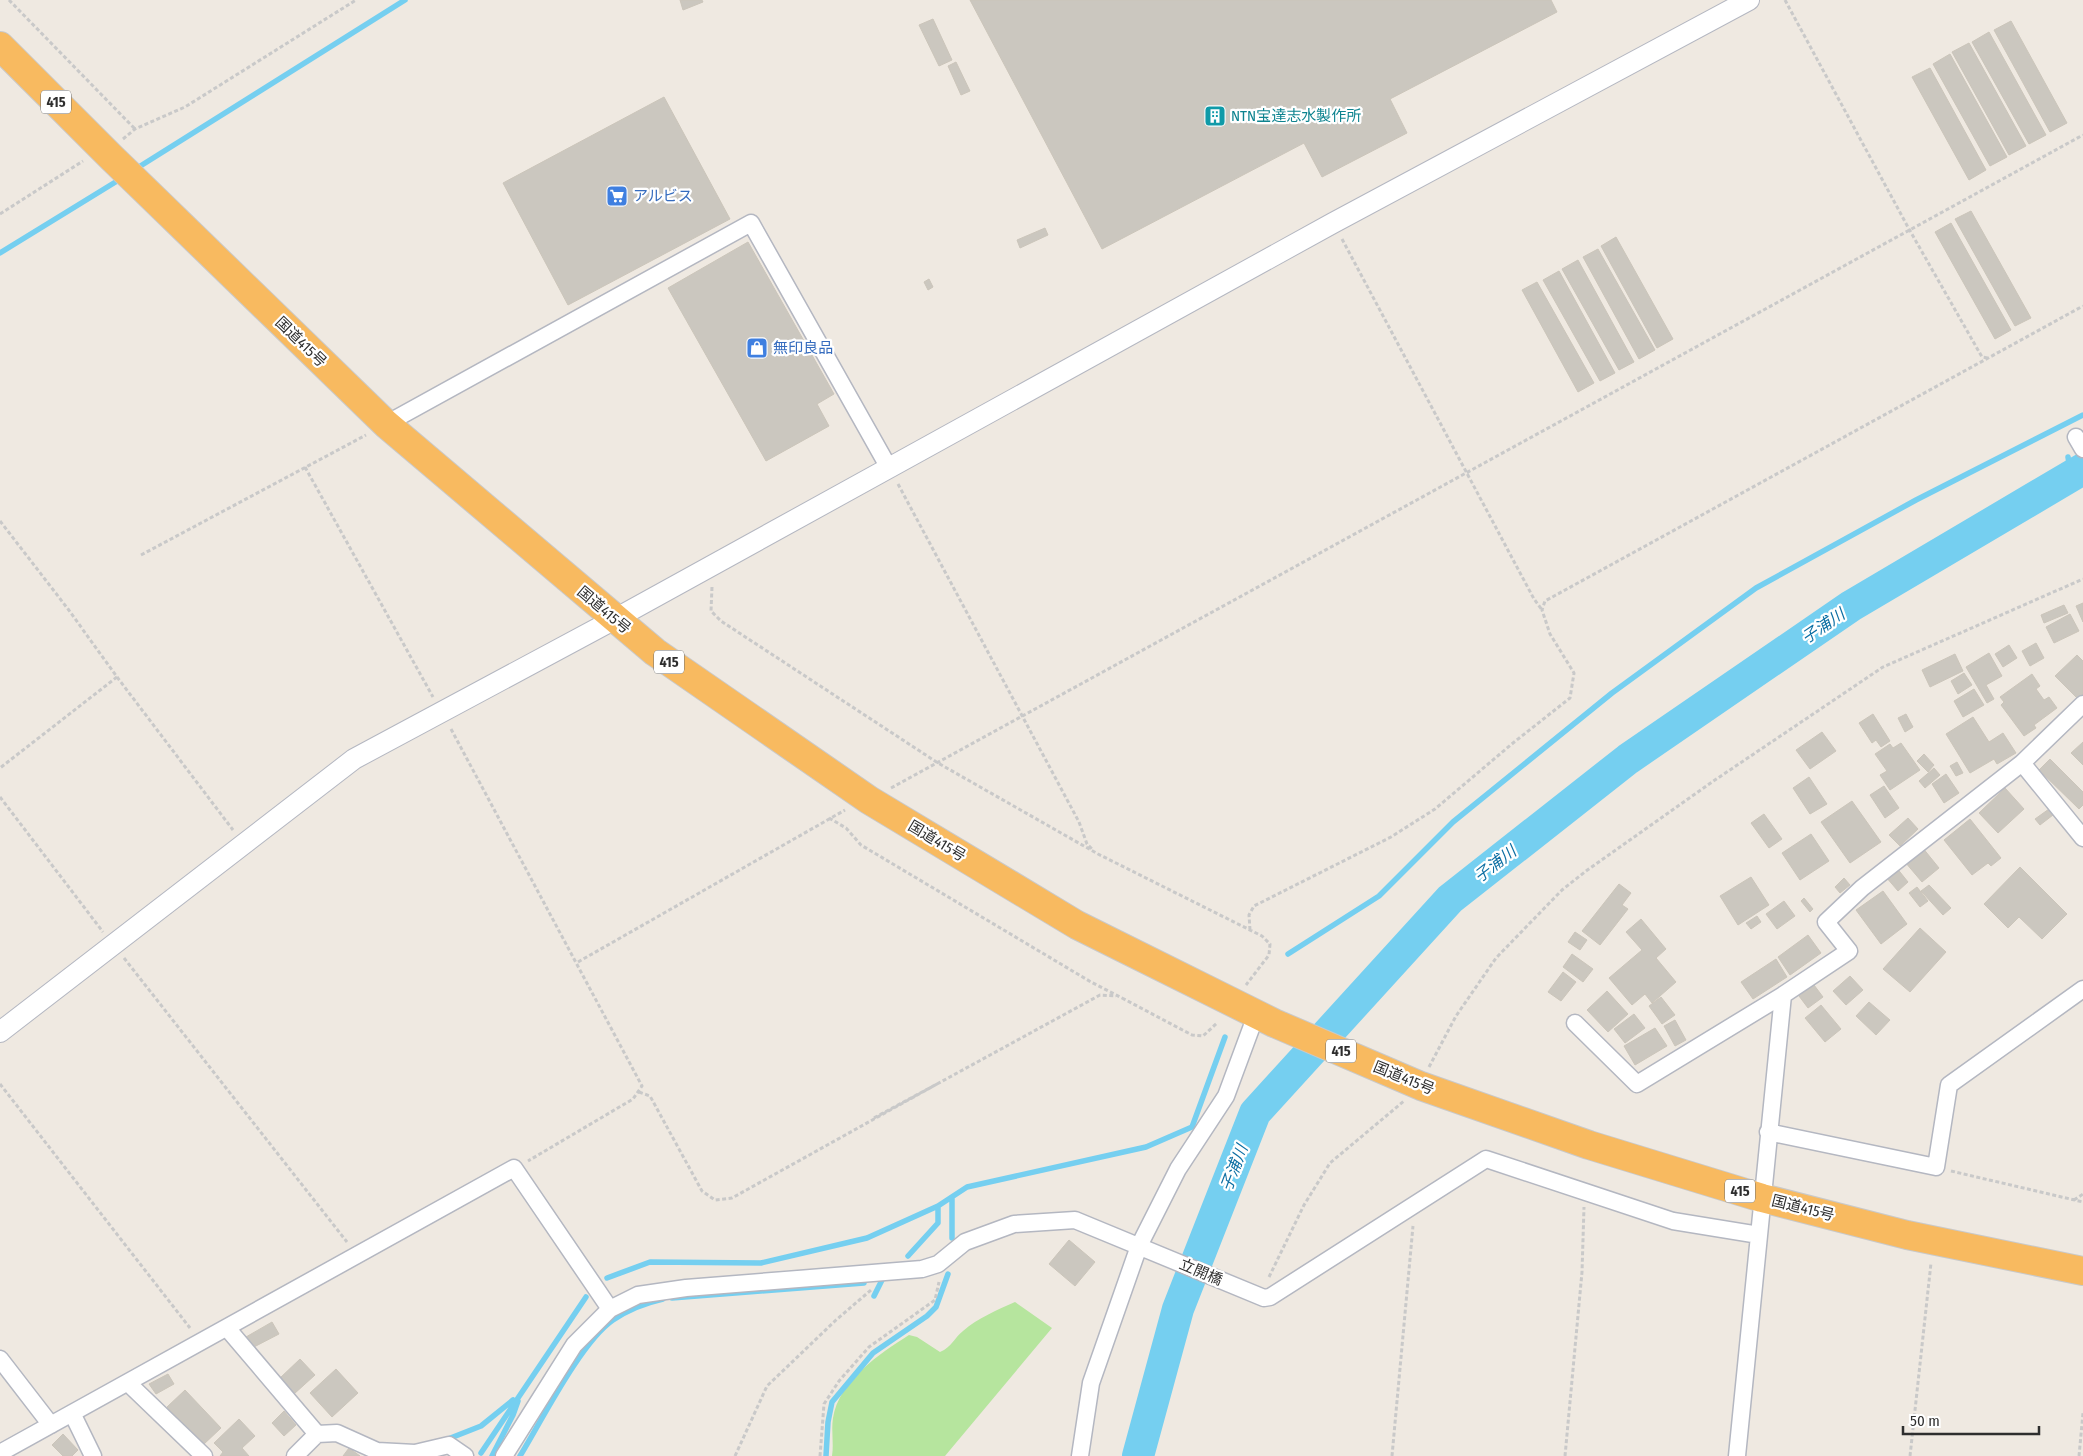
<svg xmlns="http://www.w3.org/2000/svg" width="2083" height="1456" font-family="'Fira Sans Condensed','Noto Sans JP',sans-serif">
<rect width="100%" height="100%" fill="#efe9e1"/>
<!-- green -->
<path fill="#b6e59e" d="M1015,1302L1052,1328L945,1456H832C834,1443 831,1431 833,1418C839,1381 879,1354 909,1335L917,1337L940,1352C952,1347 954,1338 963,1331C978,1318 997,1310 1015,1302Z"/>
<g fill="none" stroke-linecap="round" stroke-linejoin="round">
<!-- stream -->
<path stroke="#75cff0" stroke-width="5.5" d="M134,170L405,0
M0,253L122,178
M2068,457L2071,476
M1288,954L1379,896L1453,822L1612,693L1756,588L1916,500L2083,415
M952,1238V1197
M908,1256L938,1223V1206
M607,1278L650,1262L761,1263L867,1238L938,1206L967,1187L1146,1147L1192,1127L1225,1037
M874,1296L882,1280
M672,1298L864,1283
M448,1439L481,1426L513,1400
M481,1453L586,1297
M492,1456L513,1415L518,1401
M520,1456C542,1420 581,1342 613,1320C629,1309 645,1303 663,1299
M826,1456L828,1422L832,1402L873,1353L927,1316L936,1307L948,1274"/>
<!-- river -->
<path stroke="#75cff0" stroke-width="32" d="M1138,1456L1178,1309L1255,1113L1450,899L1628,759L1851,606L2083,469"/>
</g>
<!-- building -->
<path fill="#cbc7bf" stroke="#cbc5ba" d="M680,0H702L703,2L683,10Z
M970,0H1551L1557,12L1390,99L1407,133L1322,177L1304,143L1102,249Z
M933,19L952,60L939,66L919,25Z
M2011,21L2067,123L2050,132L1994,30Z
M1989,32L2046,135L2029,144L1972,42Z
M1969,43L2026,146L2009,155L1952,52Z
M1950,54L2007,157L1990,166L1933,64Z
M956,62L970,91L961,95L948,66Z
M1930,68L1986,170L1969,180L1912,77Z
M664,97L730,219L568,305L503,183Z
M1971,211L2031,318L2015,326L1955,219Z
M1951,223L2011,330L1995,339L1935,232Z
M1045,228L1048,235L1020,248L1017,240Z
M1616,237L1673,339L1657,348L1601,246Z
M748,242L834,394L817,404L829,426L766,461L668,288Z
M1598,249L1655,350L1639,359L1583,257Z
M1578,260L1634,362L1619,370L1562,269Z
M1559,271L1615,373L1600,381L1543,280Z
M929,279L933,287L928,290L924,282Z
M1537,282L1594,383L1578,392L1522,290Z
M2083,603V622L2076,606Z
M2064,605L2068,613L2044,623L2041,615Z
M2070,614L2079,631L2054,643L2046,627Z
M2036,643L2044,658L2030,666L2022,651Z
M2009,645L2017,658L2003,667L1995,654Z
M1989,653L2002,676L1986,685L1994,699L1987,703L1966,667Z
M1955,654L1963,671L1930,687L1922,670Z
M2077,655L2083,661V694L2078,699L2055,676Z
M1964,673L1972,685L1958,694L1951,681Z
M2032,674L2040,686L2036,689L2044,700L2049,697L2057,708L2034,725L2036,728L2024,736L2001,705L2004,702L2000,697Z
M1974,689L1984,705L1963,717L1954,701Z
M1873,714L1890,741L1881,747L1876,740L1872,743L1859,723Z
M1906,714L1913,727L1905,732L1898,718Z
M1973,717L1989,742L2003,733L2016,753L1997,764L1994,759L1970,773L1946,734Z
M1822,732L1836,751L1810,769L1796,750Z
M2083,742V765L2071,753Z
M1901,743L1920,770L1890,790L1880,775L1887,771L1875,754L1890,744L1893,748Z
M1924,754L1934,765L1928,772L1917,761Z
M2050,759L2083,792V805L2079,809L2039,770Z
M1957,762L1963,773L1956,776L1950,766Z
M1934,768L1940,775L1925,788L1919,781Z
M1946,774L1959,793L1944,803L1932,784Z
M1809,777L1827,804L1810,814L1793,788Z
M1884,786L1899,808L1885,818L1870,795Z
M2005,788L2024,809L1998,833L1979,813Z
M1852,801L1881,842L1850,863L1821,822Z
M2049,809L2053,815L2040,825L2035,819Z
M1764,814L1782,839L1769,848L1751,823Z
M1908,818L1918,829L1900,846L1889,835Z
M1970,819L2001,858L1991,866L1988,863L1972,875L1944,840Z
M1811,834L1829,861L1800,880L1782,853Z
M1922,847L1939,868L1922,882L1905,862Z
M1896,867L1908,882L1898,891L1886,877Z
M2020,867L2067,914L2042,939L2019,917L2008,928L1984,904Z
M1751,877L1769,905L1738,925L1720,896Z
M1844,878L1850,885L1840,893L1835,887Z
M1619,884L1631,893L1622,905L1628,909L1600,945L1582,931Z
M1929,885L1951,908L1943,915L1921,891Z
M1917,887L1928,901L1920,907L1909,893Z
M1883,891L1907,924L1881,944L1856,910Z
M1804,898L1813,909L1810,912L1801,901Z
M1784,901L1795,916L1777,929L1766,914Z
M1757,916L1761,922L1751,929L1746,923Z
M1641,919L1666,949L1656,958L1676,982L1652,1003L1645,994L1632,1005L1609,978L1642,950L1626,932Z
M1920,928L1946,952L1910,992L1883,969Z
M1575,932L1587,940L1580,950L1568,942Z
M1808,935L1821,953L1790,975L1778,957Z
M1572,954L1593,969L1583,982L1563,967Z
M1776,959L1787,977L1753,999L1741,982Z
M1563,972L1576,982L1561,1001L1548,992Z
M1850,976L1863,990L1846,1005L1833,991Z
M1814,985L1823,997L1808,1008L1799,996Z
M1607,991L1628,1014L1608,1032L1587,1010Z
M1661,997L1675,1015L1662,1024L1649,1006Z
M1869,1002L1890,1020L1876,1035L1856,1016Z
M1821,1005L1841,1029L1825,1042L1805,1018Z
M1634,1014L1645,1028L1625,1043L1614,1029Z
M1675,1020L1686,1040L1675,1046L1664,1026Z
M1655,1028L1667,1046L1635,1065L1624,1046Z
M1069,1240L1095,1262L1075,1286L1049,1264Z
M272,1322L279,1334L252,1348L246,1337Z
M300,1359L315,1375L294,1394L280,1378Z
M336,1369L358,1393L332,1417L310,1393Z
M168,1374L174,1384L156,1394L149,1384Z
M185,1390L221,1428L203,1445L167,1407Z
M284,1411L296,1425L284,1436L272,1423Z
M239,1419L255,1436L242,1448L249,1456H220L223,1452L214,1443Z
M63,1434L78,1450L72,1456H63L52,1445Z
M349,1448L360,1456H343Z"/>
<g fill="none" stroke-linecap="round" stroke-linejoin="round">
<!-- minor casing -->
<g stroke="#b4b7c1" stroke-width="19">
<path id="minor" d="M386,424L751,223L889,468
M2076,437L2083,449
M2022,763L2083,838
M1575,1023L1637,1084L1783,995L1849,951L1826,922L1862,888L2022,763L2083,704
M1768,1132L1936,1167L1949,1085L2083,989
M227,1328L317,1434
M0,1359L51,1425
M128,1383L204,1456
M72,1413L93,1456
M0,1453L514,1168L610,1309
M295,1456L317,1434L337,1433L377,1451L415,1453L449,1445L465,1456
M504,1456L574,1345L610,1309L638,1295L686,1288L922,1269L938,1264L965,1242L1014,1224L1075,1220L1264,1298L1270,1297L1486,1159L1673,1221L1759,1235
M1080,1456L1091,1383L1139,1246L1178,1169L1226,1096L1256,1015
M1737,1456L1783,995"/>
</g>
<!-- tertiary casing -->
<g stroke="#b4b7c1" stroke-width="22">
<path id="tertiary" d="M0,1032L354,759L615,619L1333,223L1749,0"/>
</g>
<!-- trunk casing -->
<g stroke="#c9c9c9" stroke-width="30">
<path id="trunk" d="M0,46L111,157L386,424L655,652L869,800L1077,925L1274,1023L1421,1086L1589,1145L1762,1198L1907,1235L2083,1271"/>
</g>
<!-- path -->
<path stroke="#c9c9c9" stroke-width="3" stroke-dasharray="4 2.5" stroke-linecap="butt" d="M9,0L135,129
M1785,0L1909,229L1982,357L1988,358
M123,139L135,129L185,107L356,0
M0,214L83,161
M1342,239L1534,599L1542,610
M305,467L433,697
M898,484L1079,822L1087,844L1092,849
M0,521L68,609L117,677L0,768
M141,555L366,435
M712,587L711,611L721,621L938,763L1098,854L1262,936L1270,944L1269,955L1246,985
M117,677L233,830
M451,729L642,1086L633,1099L528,1161
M891,788L2083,135
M0,797L103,932
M829,818L846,828L861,845L1091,982L1122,998
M1250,930L1249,915L1254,906L1391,837L1435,809L1513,743L1570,698L1574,673L1550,634L1542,610L1545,601L2083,306
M124,958L347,1242
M578,962L845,810
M1122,998L1192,1035L1203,1036L1217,1023
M1429,1067L1456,1016L1496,958L1562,890L1586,871L1712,782L1883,667L2083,579
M0,1084L190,1328
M937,1084L1100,995L1116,996
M639,1092L650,1096L702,1191L715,1200L732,1198L937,1084L872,1119
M1951,1171L2083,1202
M2074,1200L2083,1194
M1269,1277L1304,1205L1330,1163L1404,1101
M735,1456L767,1386L836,1320L871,1290
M820,1456L824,1404L839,1381L869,1347L935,1300L939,1282
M1392,1456L1413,1226
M1565,1456L1582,1272L1584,1207
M1910,1456L1931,1263
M2079,1456L2083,1413"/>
<!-- minor -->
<use href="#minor" stroke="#fff" stroke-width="16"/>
<!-- tertiary -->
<use href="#tertiary" stroke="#fff" stroke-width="20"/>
<!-- trunk -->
<use href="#trunk" stroke="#f8ba60" stroke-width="28"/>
</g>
<!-- icons -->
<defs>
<g id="building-square" transform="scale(1.125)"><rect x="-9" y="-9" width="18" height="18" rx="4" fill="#0f9aa8" stroke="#fff"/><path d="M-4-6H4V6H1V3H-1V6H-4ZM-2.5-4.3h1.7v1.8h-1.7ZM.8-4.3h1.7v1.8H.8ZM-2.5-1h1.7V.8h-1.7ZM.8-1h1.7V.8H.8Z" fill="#fff"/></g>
<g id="supermarket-square" transform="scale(1.125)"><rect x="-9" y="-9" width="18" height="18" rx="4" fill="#3f7fe0" stroke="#fff"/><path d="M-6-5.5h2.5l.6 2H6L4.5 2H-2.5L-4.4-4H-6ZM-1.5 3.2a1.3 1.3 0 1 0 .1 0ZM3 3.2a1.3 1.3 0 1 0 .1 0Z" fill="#fff"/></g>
<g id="shop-square" transform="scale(1.125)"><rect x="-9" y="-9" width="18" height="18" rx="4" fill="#3f7fe0" stroke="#fff"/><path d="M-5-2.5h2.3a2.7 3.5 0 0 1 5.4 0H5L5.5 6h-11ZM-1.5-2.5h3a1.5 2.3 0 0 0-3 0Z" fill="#fff"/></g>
</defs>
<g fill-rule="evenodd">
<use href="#building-square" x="1215" y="116"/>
<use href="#supermarket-square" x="617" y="196"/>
<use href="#shop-square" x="757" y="348"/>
</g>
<g text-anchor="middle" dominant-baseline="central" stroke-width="4.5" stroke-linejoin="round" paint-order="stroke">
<!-- shield labels -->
<g fill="#fff" stroke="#6d6d6d" stroke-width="1">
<rect x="41" y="90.5" width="30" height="23" rx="4"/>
<rect x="654" y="650.5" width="30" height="23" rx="4"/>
<rect x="1326" y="1039.5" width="30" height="23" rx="4"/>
<rect x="1725" y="1179.5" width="30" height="23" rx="4"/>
</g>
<g font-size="14" font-weight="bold" fill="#2e2e2e">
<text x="56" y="102">415</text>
<text x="669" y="662">415</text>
<text x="1341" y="1051">415</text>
<text x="1740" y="1191">415</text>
</g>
<!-- culture labels -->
<g font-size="15" fill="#0d838f" stroke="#fff" text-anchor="start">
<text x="1231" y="116">NTN宝達志水製作所</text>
</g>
<!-- shop labels -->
<g font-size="15" fill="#366cbe" stroke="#fff" text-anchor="start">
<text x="633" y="196">アルビス</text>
<text x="773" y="348">無印良品</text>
</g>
<!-- street labels -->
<g font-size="15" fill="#2e2e2e" stroke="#fff">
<text transform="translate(301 342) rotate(44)">国道415号</text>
<text transform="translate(604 610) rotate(40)">国道415号</text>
<text transform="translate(937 841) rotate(31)">国道415号</text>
<text transform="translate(1404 1078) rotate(22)">国道415号</text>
<text transform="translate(1803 1208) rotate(14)">国道415号</text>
<text transform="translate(1201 1272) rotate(23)">立開橋</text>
</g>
<!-- water labels -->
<g font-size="16" font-style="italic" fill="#0d6fa3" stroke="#fff">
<text transform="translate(1823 626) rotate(-34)">子浦川</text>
<text transform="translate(1495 864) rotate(-38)">子浦川</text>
<text transform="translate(1234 1168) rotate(-69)">子浦川</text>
</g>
</g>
<!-- scale -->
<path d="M1903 1426v8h136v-8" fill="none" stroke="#2e2e2e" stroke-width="2.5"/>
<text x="1910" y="1426" font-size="15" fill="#2e2e2e" stroke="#ffffff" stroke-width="4" paint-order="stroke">50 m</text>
</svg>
